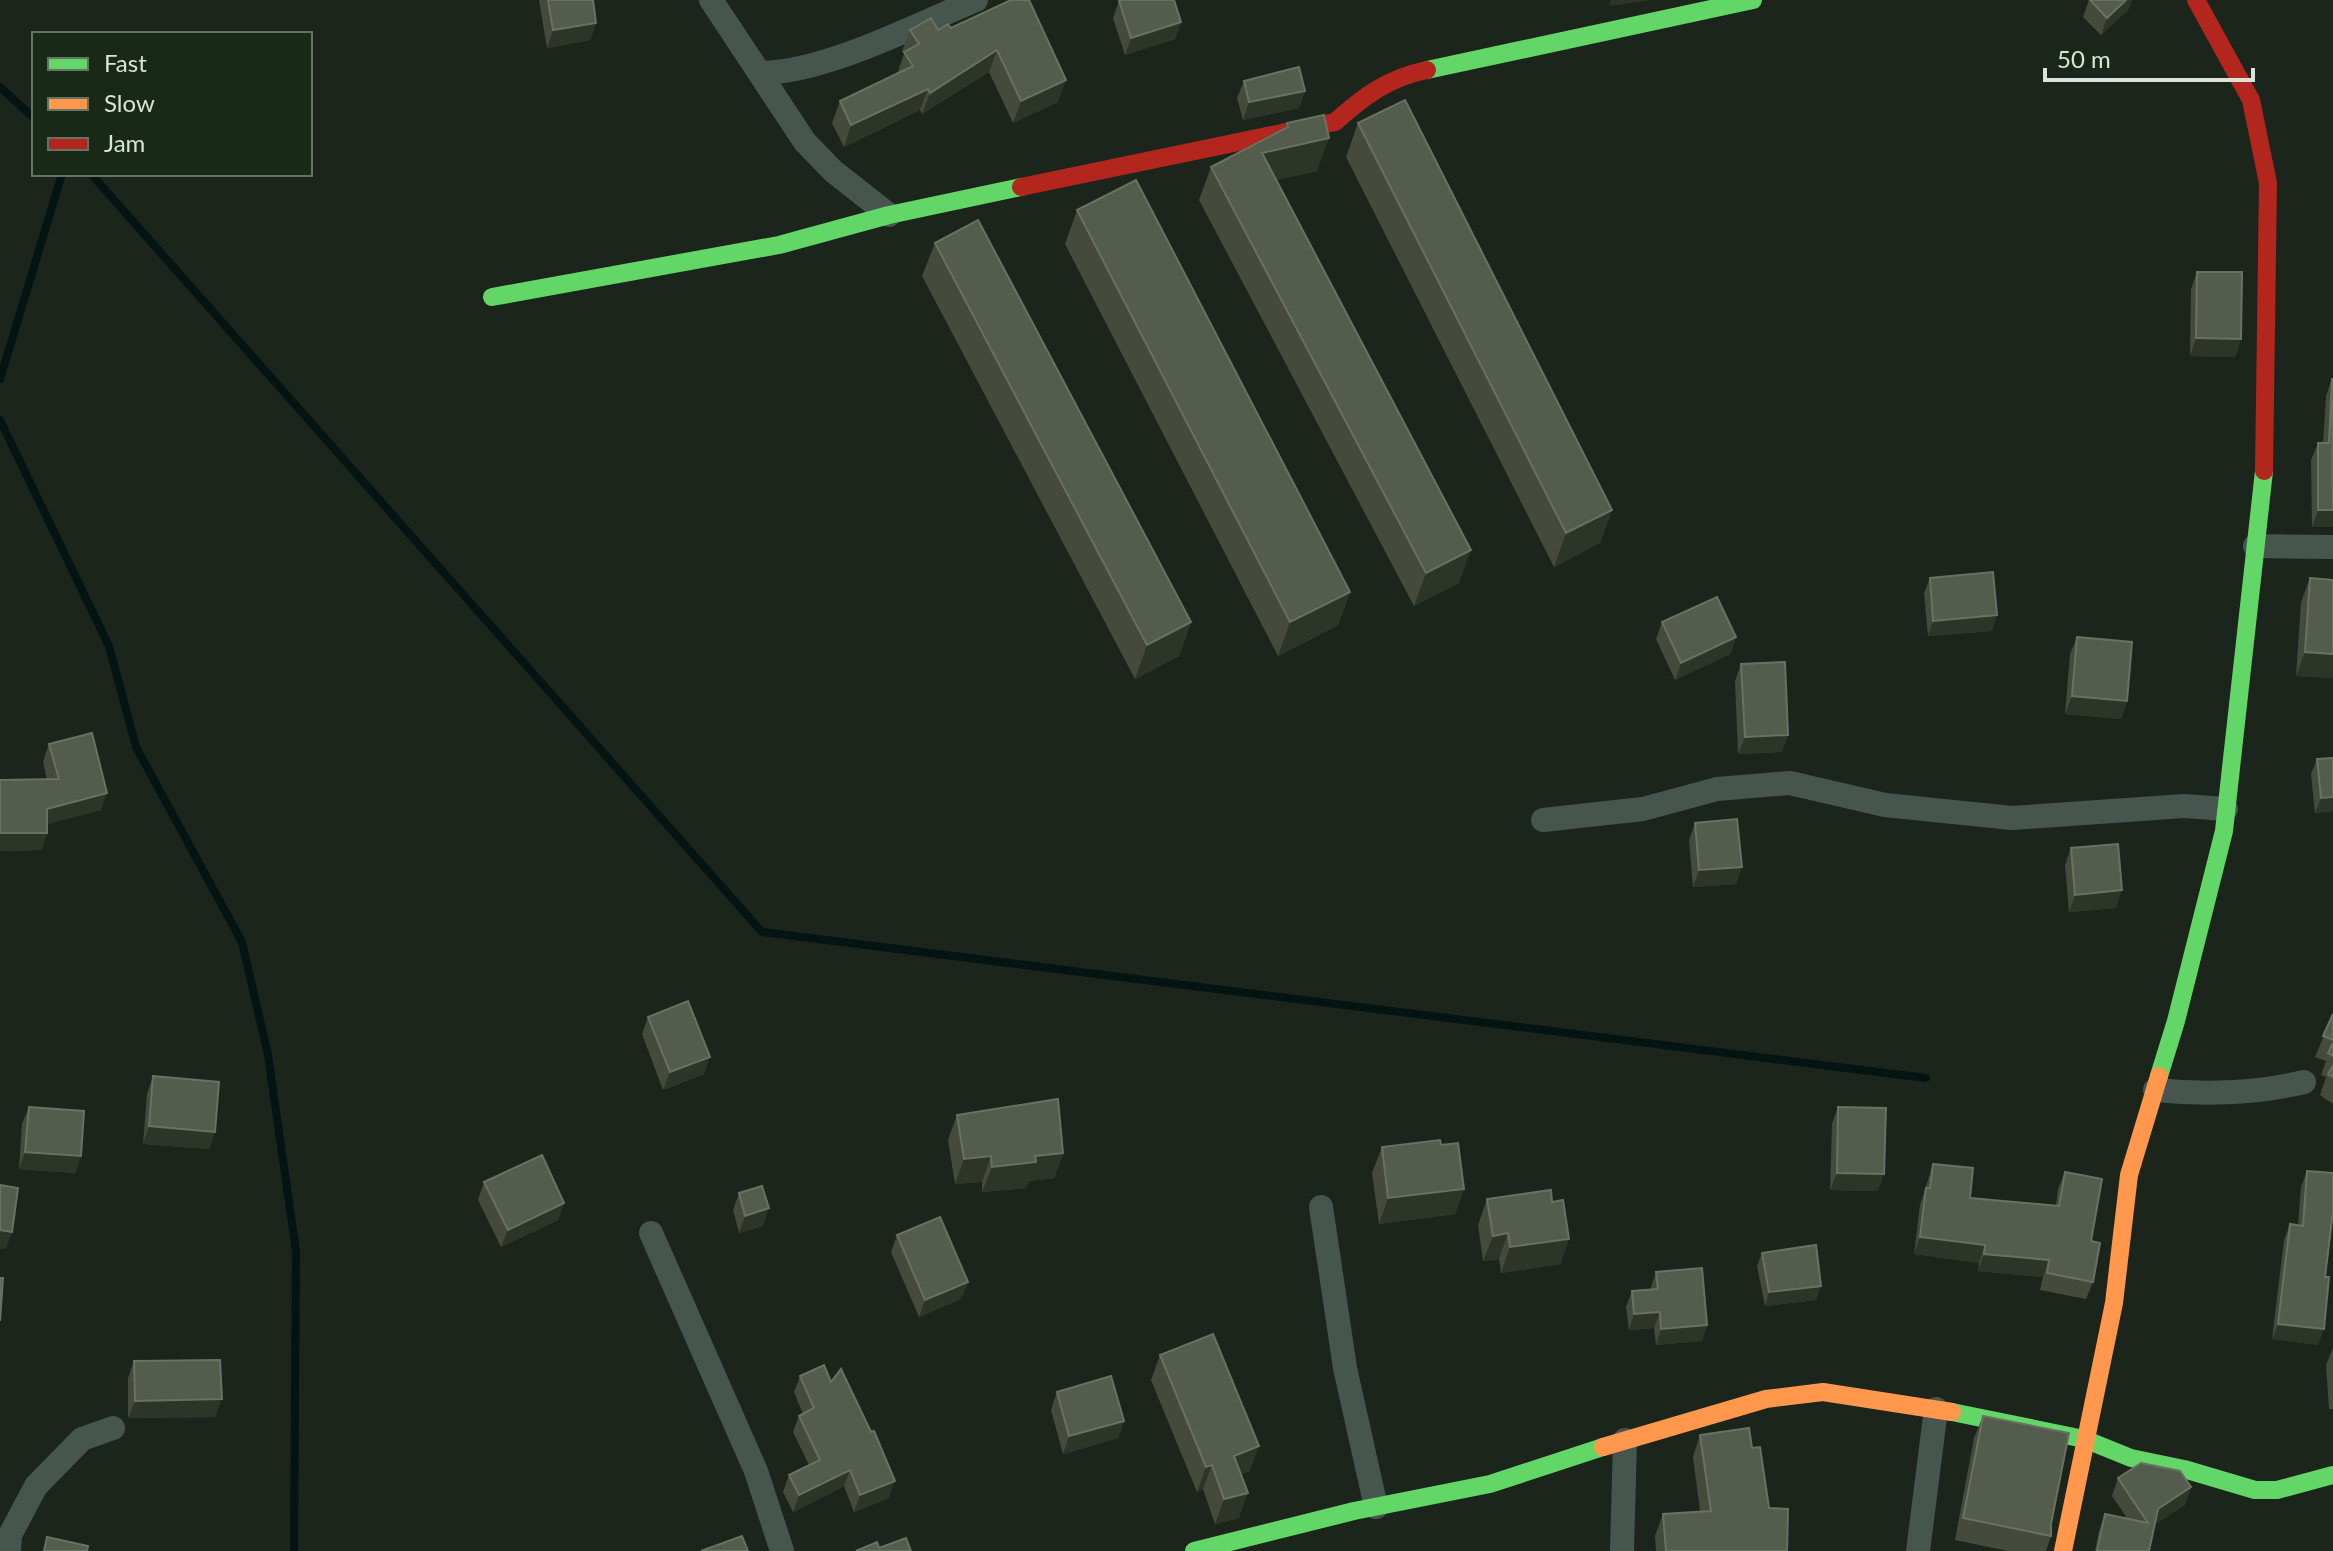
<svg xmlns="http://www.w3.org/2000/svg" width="2333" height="1551" font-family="Lato,sans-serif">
<rect width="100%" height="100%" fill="#1c251b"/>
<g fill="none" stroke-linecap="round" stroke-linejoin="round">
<!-- stream -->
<path stroke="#031413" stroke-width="8" d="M0,87L34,118
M91,174L762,932L1926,1078
M0,379L62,174
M0,420L109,646L136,747L242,942L268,1055L296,1251L294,1551"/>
<!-- street -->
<path stroke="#46564f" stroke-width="24" d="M711,0L805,142L833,171L889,215
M760,73C824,73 916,25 976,0
M2255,546L2333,547
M1543,820L1643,809L1717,789L1790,783L1885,805L2012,818L2184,806L2226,809
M2155,1090C2206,1095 2254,1094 2304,1082
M1321,1207L1345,1368L1376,1507
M651,1233L756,1471L782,1551
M9,1551L10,1535L36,1486L82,1439L113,1428
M1622,1551L1625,1440
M1918,1551L1936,1409"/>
<!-- fast -->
<path stroke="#63d668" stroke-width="18" d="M1427,70L1753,0
M492,297L779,245L889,215L1021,187
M2159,1076L2176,1021L2224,831L2264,471
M1952,1412L2084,1439L2131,1458L2184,1469L2255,1490H2277L2333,1475
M1194,1551L1354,1511L1490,1484L1603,1447"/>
<!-- slow -->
<path stroke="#ff974d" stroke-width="18" d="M1603,1447L1766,1399L1823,1392L1952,1412
M2063,1551L2114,1303L2129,1175L2159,1076"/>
<!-- jam -->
<path stroke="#b3261e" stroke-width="18" d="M2196,0L2251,100L2268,183L2264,471
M1021,187L1335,122C1364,96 1388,78 1427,70"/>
</g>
<!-- wall -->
<path fill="#444b3d" d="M539,0H593L596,23L590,40L547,48Z
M1011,0L1058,102L1013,123L989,72L922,114L920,110L844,147L832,123L840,101L897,74L904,54L902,51L910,30H938L951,28Z
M2089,0H2132L2128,10L2101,35L2083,17Z
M1119,1L1181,22L1175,39L1125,55L1113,18Z
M1244,81L1305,91L1299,108L1243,120L1237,98Z
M1287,123L1317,171L1276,180L1459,583L1414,606L1199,200L1211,167L1285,128Z
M1358,123L1612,510L1600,543L1554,567L1346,157Z
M1077,210L1350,592L1338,625L1278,656L1065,244Z
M935,243L1191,622L1179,656L1135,679L922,276Z
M2197,272L2241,339L2235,357L2190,356L2191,289Z
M2332,378L2333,527H2312L2311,460L2318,443H2323L2326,396Z
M1930,578L1992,631L1928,636L1924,593Z
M2310,578L2333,580V678L2296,676L2301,602Z
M1662,622L1736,637L1730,654L1675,680L1656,639Z
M2077,637L2127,701L2121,719L2065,714L2070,654Z
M1741,664L1782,752L1738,754L1735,681Z
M49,744L101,810L47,824V833L41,850L0,851V780L47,779L43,762Z
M2333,758V811L2315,813L2311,774L2317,759Z
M1695,823L1742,867L1736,884L1693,887L1689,840Z
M2071,848L2116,908L2069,912L2065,865Z
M2333,1014V1104L2320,1095L2326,1077L2321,1075L2326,1061L2315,1057Z
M648,1017L704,1074L663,1090L642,1034Z
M153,1076L215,1132L209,1149L143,1144L147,1094Z
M29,1107L81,1156L75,1173L19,1169L22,1124Z
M1838,1107L1878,1191L1830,1190L1832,1124Z
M957,1115L1063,1153L1054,1178L1029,1181L1026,1188L982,1192V1182L955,1184L948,1140Z
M1441,1145L1464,1189L1455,1214L1379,1224L1372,1173L1382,1147Z
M1933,1164L1970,1198L2056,1205L2058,1189L2065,1172L2091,1241L2093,1282L2086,1299L2040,1290L2043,1277L1978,1271L1979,1263L1914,1254L1920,1205Z
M2307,1171L2333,1173V1221H2332L2318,1345L2272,1339L2284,1240L2290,1224L2298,1225L2301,1187Z
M484,1182L564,1203L558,1220L501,1247L478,1200Z
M739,1193L763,1226L739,1233L733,1210Z
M1487,1199L1552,1202L1569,1239L1560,1264L1501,1273L1499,1259L1483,1261L1478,1225Z
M897,1235L968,1282L961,1299L919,1317L891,1252Z
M1762,1253L1821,1286L1816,1300L1765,1306L1757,1266Z
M1656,1272L1707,1325L1702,1341L1656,1345L1654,1328L1629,1330L1626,1307L1632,1291L1650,1290Z
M2333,1348V1409H2329L2326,1365Z
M1160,1355L1250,1471L1241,1474L1239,1518L1215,1524L1203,1489L1197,1492L1151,1380Z
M134,1361L215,1417L128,1418V1378Z
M800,1376L831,1382L889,1498L854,1512L844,1486L793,1512L783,1492L789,1475L809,1465L793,1432L799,1416L803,1414L794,1392Z
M1057,1392L1124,1421L1118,1438L1063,1454L1051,1410Z
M1983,1416L2051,1536L2046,1551H2008L1955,1540L1974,1438Z
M1700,1435L1752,1448L1769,1508L1787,1551H1656L1655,1536L1663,1514L1700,1511L1693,1457Z
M2118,1478L2191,1487L2185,1505L2155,1524L2149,1551H2095L2099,1531L2105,1514L2127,1518L2112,1496Z"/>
<!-- shaded-wall -->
<path fill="#2d3528" d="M1611,0H1651L1609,6Z
M2126,0H2132L2128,10L2101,35L2107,18Z
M1181,22L1175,39L1125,55L1131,38Z
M596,23L590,40L547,48L553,30Z
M997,50L989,72L922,114L930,93Z
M1066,80L1058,102L1013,123L1021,101Z
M928,89L920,110L844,147L851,125Z
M1305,91L1299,108L1243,120L1249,102Z
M1329,138L1317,171L1250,186L1262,153Z
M2196,338L2241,339L2235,357L2190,356Z
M1612,510L1600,543L1554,567L1566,533Z
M2318,510H2333V527H2312Z
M1471,550L1459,583L1414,606L1426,573Z
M1350,592L1338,625L1278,656L1290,622Z
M1997,615L1992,631L1928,636L1933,621Z
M1191,622L1179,656L1135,679L1147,645Z
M1736,637L1730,654L1675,680L1681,663Z
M2305,652L2333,654V678L2296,676Z
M2072,696L2127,701L2121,719L2065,714Z
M1788,735L1782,752L1738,754L1745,737Z
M107,793L101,810L40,826L47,809Z
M2333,797V811L2315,813L2321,798Z
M0,833H47L41,850L0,851Z
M1742,867L1736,884L1693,887L1699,870Z
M2122,890L2116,908L2069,912L2075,895Z
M710,1057L704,1074L663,1090L670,1072Z
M149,1126L215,1132L209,1149L143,1144Z
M25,1152L81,1156L75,1173L19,1169Z
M1063,1153L1054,1178L1029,1181L1026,1188L982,1192L992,1167L1035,1156Z
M991,1156L982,1182L955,1184L964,1159Z
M1837,1173L1884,1174L1878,1191L1830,1190Z
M1464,1189L1455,1214L1379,1224L1388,1198Z
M564,1203L558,1220L501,1247L508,1230Z
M769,1208L763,1226L739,1233L745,1216Z
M0,1230L12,1232L6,1249H0Z
M1508,1233L1499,1259L1483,1261L1493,1236Z
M1920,1237L1985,1245L1979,1263L1914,1254Z
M1569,1239L1560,1264L1501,1273L1510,1247Z
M1984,1254L2049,1260L2043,1277L1978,1271Z
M968,1282L961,1299L919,1317L925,1300Z
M1821,1286L1816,1300L1765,1306L1769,1292Z
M1660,1312L1654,1328L1629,1330L1634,1314Z
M2278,1324L2324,1329L2318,1345L2272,1339Z
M1707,1325L1702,1341L1656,1345L1661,1329Z
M222,1399L215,1417L128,1418L135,1401Z
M1124,1421L1118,1438L1063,1454L1069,1436Z
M1259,1446L1250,1471L1225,1480L1234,1456Z
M1212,1465L1203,1489L1197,1492L1206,1467Z
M850,1470L844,1486L793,1512L799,1495Z
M895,1481L889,1498L854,1512L860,1495Z
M2191,1487L2185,1505L2152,1526L2158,1509Z
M1248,1493L1239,1518L1215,1524L1224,1499Z"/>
<!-- building -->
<path fill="#545c4d" stroke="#697163" stroke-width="2" d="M548,0H593L596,23L553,30Z
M1011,0H1029L1066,80L1021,101L997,50L930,93L928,89L851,125L840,101L913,66L904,52L919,44L910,30L931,18L938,30L948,24L951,28Z
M1122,0H1174L1181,22L1131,38L1119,1Z
M2090,0H2126L2107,18Z
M1299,67L1305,91L1249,102L1244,81Z
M1405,100L1612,510L1566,533L1358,123Z
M1324,115L1329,138L1262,153L1471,550L1426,573L1211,167L1288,127L1287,123Z
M1136,180L1350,592L1290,622L1077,210Z
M978,220L1191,622L1147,645L935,243Z
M2197,272H2242L2241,339L2196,338Z
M2332,378L2333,510H2318V443H2329Z
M1993,572L1997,615L1933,621L1930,578Z
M2310,578L2333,580V654L2305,652Z
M1717,597L1736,637L1681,663L1662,622Z
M2077,637L2132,642L2127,701L2072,696Z
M1785,662L1788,735L1745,737L1741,664Z
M92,733L107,793L47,809V833H0V780L59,779L49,744Z
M2333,758V797L2321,798L2317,759Z
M1737,819L1742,867L1699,870L1695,823Z
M2118,844L2122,890L2075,895L2071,848Z
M688,1001L710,1057L670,1072L648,1017Z
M2333,1014V1040L2323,1036Z
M2333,1043V1056L2328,1053Z
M2333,1066V1077L2328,1074Z
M153,1076L219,1082L215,1132L149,1126Z
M1058,1099L1063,1153L1035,1156L1036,1162L992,1167L991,1156L964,1159L957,1115Z
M29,1107L84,1111L81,1156L25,1152Z
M1838,1107L1886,1108L1884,1174L1837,1173Z
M1440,1140L1441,1145L1458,1143L1464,1189L1388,1198L1382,1147Z
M542,1155L564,1203L508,1230L484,1182Z
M1933,1164L1973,1168L1970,1198L2059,1206L2065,1172L2102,1179L2091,1241L2100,1243L2093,1282L2047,1273L2049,1260L1984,1254L1985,1245L1920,1237L1926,1188H1930Z
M2307,1171L2333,1173V1211L2325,1277H2329L2324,1329L2278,1324L2290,1224L2303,1226Z
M0,1185L18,1188L12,1232L0,1230Z
M762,1186L769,1208L745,1216L739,1193Z
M1551,1190L1552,1202L1563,1200L1569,1239L1510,1247L1508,1233L1493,1236L1487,1199Z
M940,1217L968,1282L925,1300L897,1235Z
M1816,1245L1821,1286L1769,1292L1762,1253Z
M1702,1268L1707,1325L1661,1329L1660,1312L1634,1314L1632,1291L1658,1289L1656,1272Z
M0,1278H3L0,1321Z
M1213,1334L1259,1446L1234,1456L1248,1493L1224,1499L1212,1465L1206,1467L1160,1355Z
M220,1360L222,1399L135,1401L134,1361Z
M824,1365L831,1382L841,1369L871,1432L874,1431L895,1481L860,1495L850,1470L799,1495L789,1475L820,1460L799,1416L814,1408L800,1376Z
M1111,1376L1124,1421L1069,1436L1057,1392Z
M1983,1416L2069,1433L2051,1524V1536L1963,1518Z
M1749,1428L1752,1448L1760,1447L1769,1508L1788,1509L1787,1551H1666L1663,1514L1711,1511L1700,1435Z
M2141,1463L2180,1471L2191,1487L2158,1509L2149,1551H2097L2105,1514L2148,1523L2118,1478Z
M742,1536L748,1551H701Z
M47,1537L88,1546L87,1551H44Z
M906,1538L911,1551H856L877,1542L879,1548Z"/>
<!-- legend -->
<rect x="32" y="32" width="280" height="144" fill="#182917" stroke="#657364" stroke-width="2"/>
<rect x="48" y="58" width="40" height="12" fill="#63d668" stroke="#657364" stroke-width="2"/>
<text x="104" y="72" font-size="24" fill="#d9e3d8">Fast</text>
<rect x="48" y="98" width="40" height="12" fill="#ff974d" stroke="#657364" stroke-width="2"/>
<text x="104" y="112" font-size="24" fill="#d9e3d8">Slow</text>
<rect x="48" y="138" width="40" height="12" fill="#b3261e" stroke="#657364" stroke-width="2"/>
<text x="104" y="152" font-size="24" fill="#d9e3d8">Jam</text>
<!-- scale -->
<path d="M2045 68v12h208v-12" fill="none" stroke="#d9e3d8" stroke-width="4"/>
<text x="2057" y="68" font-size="24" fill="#d9e3d8" stroke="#182917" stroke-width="6" paint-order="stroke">50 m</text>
</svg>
